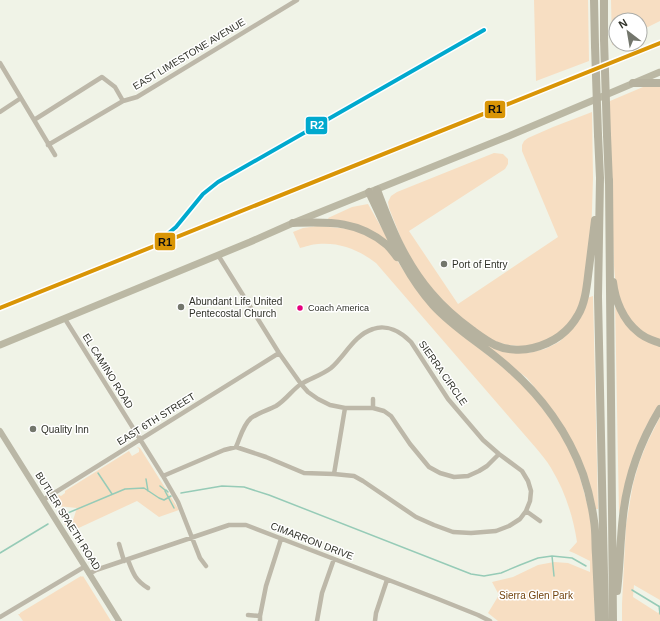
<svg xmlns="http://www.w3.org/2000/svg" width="660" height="621" font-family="Arial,sans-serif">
<rect width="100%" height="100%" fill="#f0f3e7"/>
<!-- green -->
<path fill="#f7dec2" d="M534,0H588L589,61L536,81Z
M611,0H660V21L640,31V20H616V43L612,45Z
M657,85H660V340C646,335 632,326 625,312C613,290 614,263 613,238C610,192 610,147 610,101L643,87Z
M592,112L593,178L591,241L586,291L577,313L558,335L529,347L507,345L494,341L482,334L452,310L425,281L412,261L402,241L389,208L388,202L391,196L397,192L494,153L503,154L508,159V164L505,169L409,231L458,304L558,237L522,151V145L524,141L528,138L553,127Z
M368,204L393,248L382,238L329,220L328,218L352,207Z
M317,226L352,229L370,237L386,247L396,259L418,292L442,319L524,384L566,440L579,474L592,521L595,621H498L488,613L499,595L492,582L513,577L538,565L554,562L568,563L590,572V561L574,553L569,551L577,542C573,516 565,491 551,468C547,461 541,454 536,448L376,263C359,250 340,242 318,244C312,244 305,247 300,248L293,232L303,228Z
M593,296L598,509H594L591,492L543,398L527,378L482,343L528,353L545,349L559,342L571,330L587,298Z
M615,300L625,320L660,346V404L645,428L619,514Z
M660,417V600L634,585L633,597L658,613L660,611V621H622V604L626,525L633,484L639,463L647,443Z
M137,447L140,448L179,510L159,517L137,501L70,532L64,522L72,523L77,508L57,506L53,500L59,495L61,496L65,493V491L129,451L132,456L139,452V449Z
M81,576L82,577L83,576L111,621H23L18,614H20V613Z"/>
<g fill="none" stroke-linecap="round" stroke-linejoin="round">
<!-- stream -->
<path stroke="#96cbb7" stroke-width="1.5" d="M98,473L112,494
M146,479L148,491
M160,486L165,490
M168,492L166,490L165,491L174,508
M181,493L222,486L244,487L269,495L471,574L484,576L501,573L520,565L538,558L552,556L572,558L586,566
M63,515L125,489L144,488L159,498L164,500L171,496
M0,553L48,524
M552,556L554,576
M632,590L660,607
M659,606L660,614"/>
<!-- minor -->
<path stroke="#bdb8a9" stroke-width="4.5" d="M0,63L55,155
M0,112L21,98
M34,120L102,77L115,87L123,101
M48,145L123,101L137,97L297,0
M218,255L279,353L301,384L308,392L318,399L330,405L345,408H373L384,411L391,416L410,444L429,467L440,473L454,477L468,476L479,471L487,466L499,454
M65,319L163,476L178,502L200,558L206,566
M373,408V399
M334,474L345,408
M163,476L224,450L236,447L266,457L304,473L334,474L354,476L363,481L416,517L434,525L453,532L471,533L496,531L509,526L520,519L526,511L530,501L531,491L528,481L522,471L499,454L483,440L448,399L411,342C401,332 387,324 373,329C354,335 345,356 331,368C322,375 311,378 301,384C292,390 286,400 276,406C268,410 258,413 251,418C243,425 240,438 236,447
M43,500L279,353
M526,511L540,521
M119,544L124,561
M128,560C133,573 135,580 148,588
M89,574L96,570L229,525H246L438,599L478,615L490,621
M248,615L260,616
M0,617L84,567
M260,621V616L266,586L281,539
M317,621L322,593L334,559
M375,621L376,613L387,580"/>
<!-- secondary -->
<path stroke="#bab7a6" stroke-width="6" d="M0,431L119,621"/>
<!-- primary -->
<path stroke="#bbb8a4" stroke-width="7" d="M0,345L250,242L293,223L509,136L660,72"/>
<!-- motorway -->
<path stroke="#b6b29f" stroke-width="8" d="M594,0L595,46
M604,0V39
M633,83H660
M598,135L600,178L598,297L605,621
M607,135L609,184
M609,179L613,621
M377,190C384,208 391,227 400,245C418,281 440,307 472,330C479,335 487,341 495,345C506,350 521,351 533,348C553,343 568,333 578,315C586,302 587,283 589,268C591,252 593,236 595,220
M369,192C388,231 404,273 433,305C451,325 475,340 496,357C535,388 566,427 583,474C588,489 592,506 594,521C596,532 595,544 596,555C597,577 598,599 599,621
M293,223C328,222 358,220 387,245C391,249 394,253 397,257
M613,282C615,300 623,320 638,332C644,338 652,340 660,343
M617,591C620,566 620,541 623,516C627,479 640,442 660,409"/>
<!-- motorway-bridge -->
<path stroke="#b6b29f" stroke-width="8" d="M604,39L607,135
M595,46L598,135"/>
<!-- rail-1 casing -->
<g stroke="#fff" stroke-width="7">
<path id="rail-1" d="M0,308L660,43"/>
</g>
<!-- rail-2 casing -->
<g stroke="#fff" stroke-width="7">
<path id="rail-2" d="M163,238L176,227L203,194L218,182L484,30"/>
</g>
<!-- rail-1 -->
<use href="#rail-1" stroke="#d99506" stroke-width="4"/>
<!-- rail-2 -->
<use href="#rail-2" stroke="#00a9ce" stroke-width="4"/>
</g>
<!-- markers -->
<g fill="#73766c" stroke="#fff" stroke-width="1.5">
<circle cx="444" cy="264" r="4"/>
<circle cx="181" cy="307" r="4"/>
<circle cx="33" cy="429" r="4"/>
</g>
<circle fill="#e5007d" stroke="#fff" stroke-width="1.5" cx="300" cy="308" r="3.5"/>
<g text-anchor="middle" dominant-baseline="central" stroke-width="3" stroke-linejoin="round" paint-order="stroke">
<!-- bus labels -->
<g font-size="9" fill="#303229" stroke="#fff" text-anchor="start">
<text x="308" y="308">Coach America</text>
</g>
<!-- street labels -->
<g font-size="10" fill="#303229" stroke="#fff">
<text transform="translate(189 54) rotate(-31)">EAST LIMESTONE AVENUE</text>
<text transform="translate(108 371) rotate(58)">EL CAMINO ROAD</text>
<text transform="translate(443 373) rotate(55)">SIERRA CIRCLE</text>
<text transform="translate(156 419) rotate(-32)">EAST 6TH STREET</text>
<text transform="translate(68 521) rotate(58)">BUTLER SPAETH ROAD</text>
<text transform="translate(312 541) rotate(21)">CIMARRON DRIVE</text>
</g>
<!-- poi labels -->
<g font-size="10" fill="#303229" stroke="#fff" text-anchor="start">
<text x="452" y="264">Port of Entry</text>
<text x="189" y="301">Abundant Life United<tspan x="189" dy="12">Pentecostal Church</tspan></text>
<text x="41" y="429">Quality Inn</text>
</g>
<!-- park labels -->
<g font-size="10" fill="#73440f" stroke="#fff">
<text x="536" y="595">Sierra Glen Park</text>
</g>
</g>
<g stroke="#fff" stroke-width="1.5">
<rect x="484" y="100" width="22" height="19" rx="4" fill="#d99506"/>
<rect x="305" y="116" width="23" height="19" rx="4" fill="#00a9ce"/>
<rect x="154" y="232" width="22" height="19" rx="4" fill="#d99506"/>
</g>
<g font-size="11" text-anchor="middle" font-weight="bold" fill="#fff">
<text x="317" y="129">R2</text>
</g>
<g font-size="11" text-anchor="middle" font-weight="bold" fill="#111">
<text x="495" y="113">R1</text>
<text x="165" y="246">R1</text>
</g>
<!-- north arrow -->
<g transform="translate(628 32) rotate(329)"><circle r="19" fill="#ffffff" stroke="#acada9"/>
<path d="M0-3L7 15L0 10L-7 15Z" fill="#73766c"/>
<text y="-6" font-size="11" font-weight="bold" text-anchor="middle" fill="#303229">N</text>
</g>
</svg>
